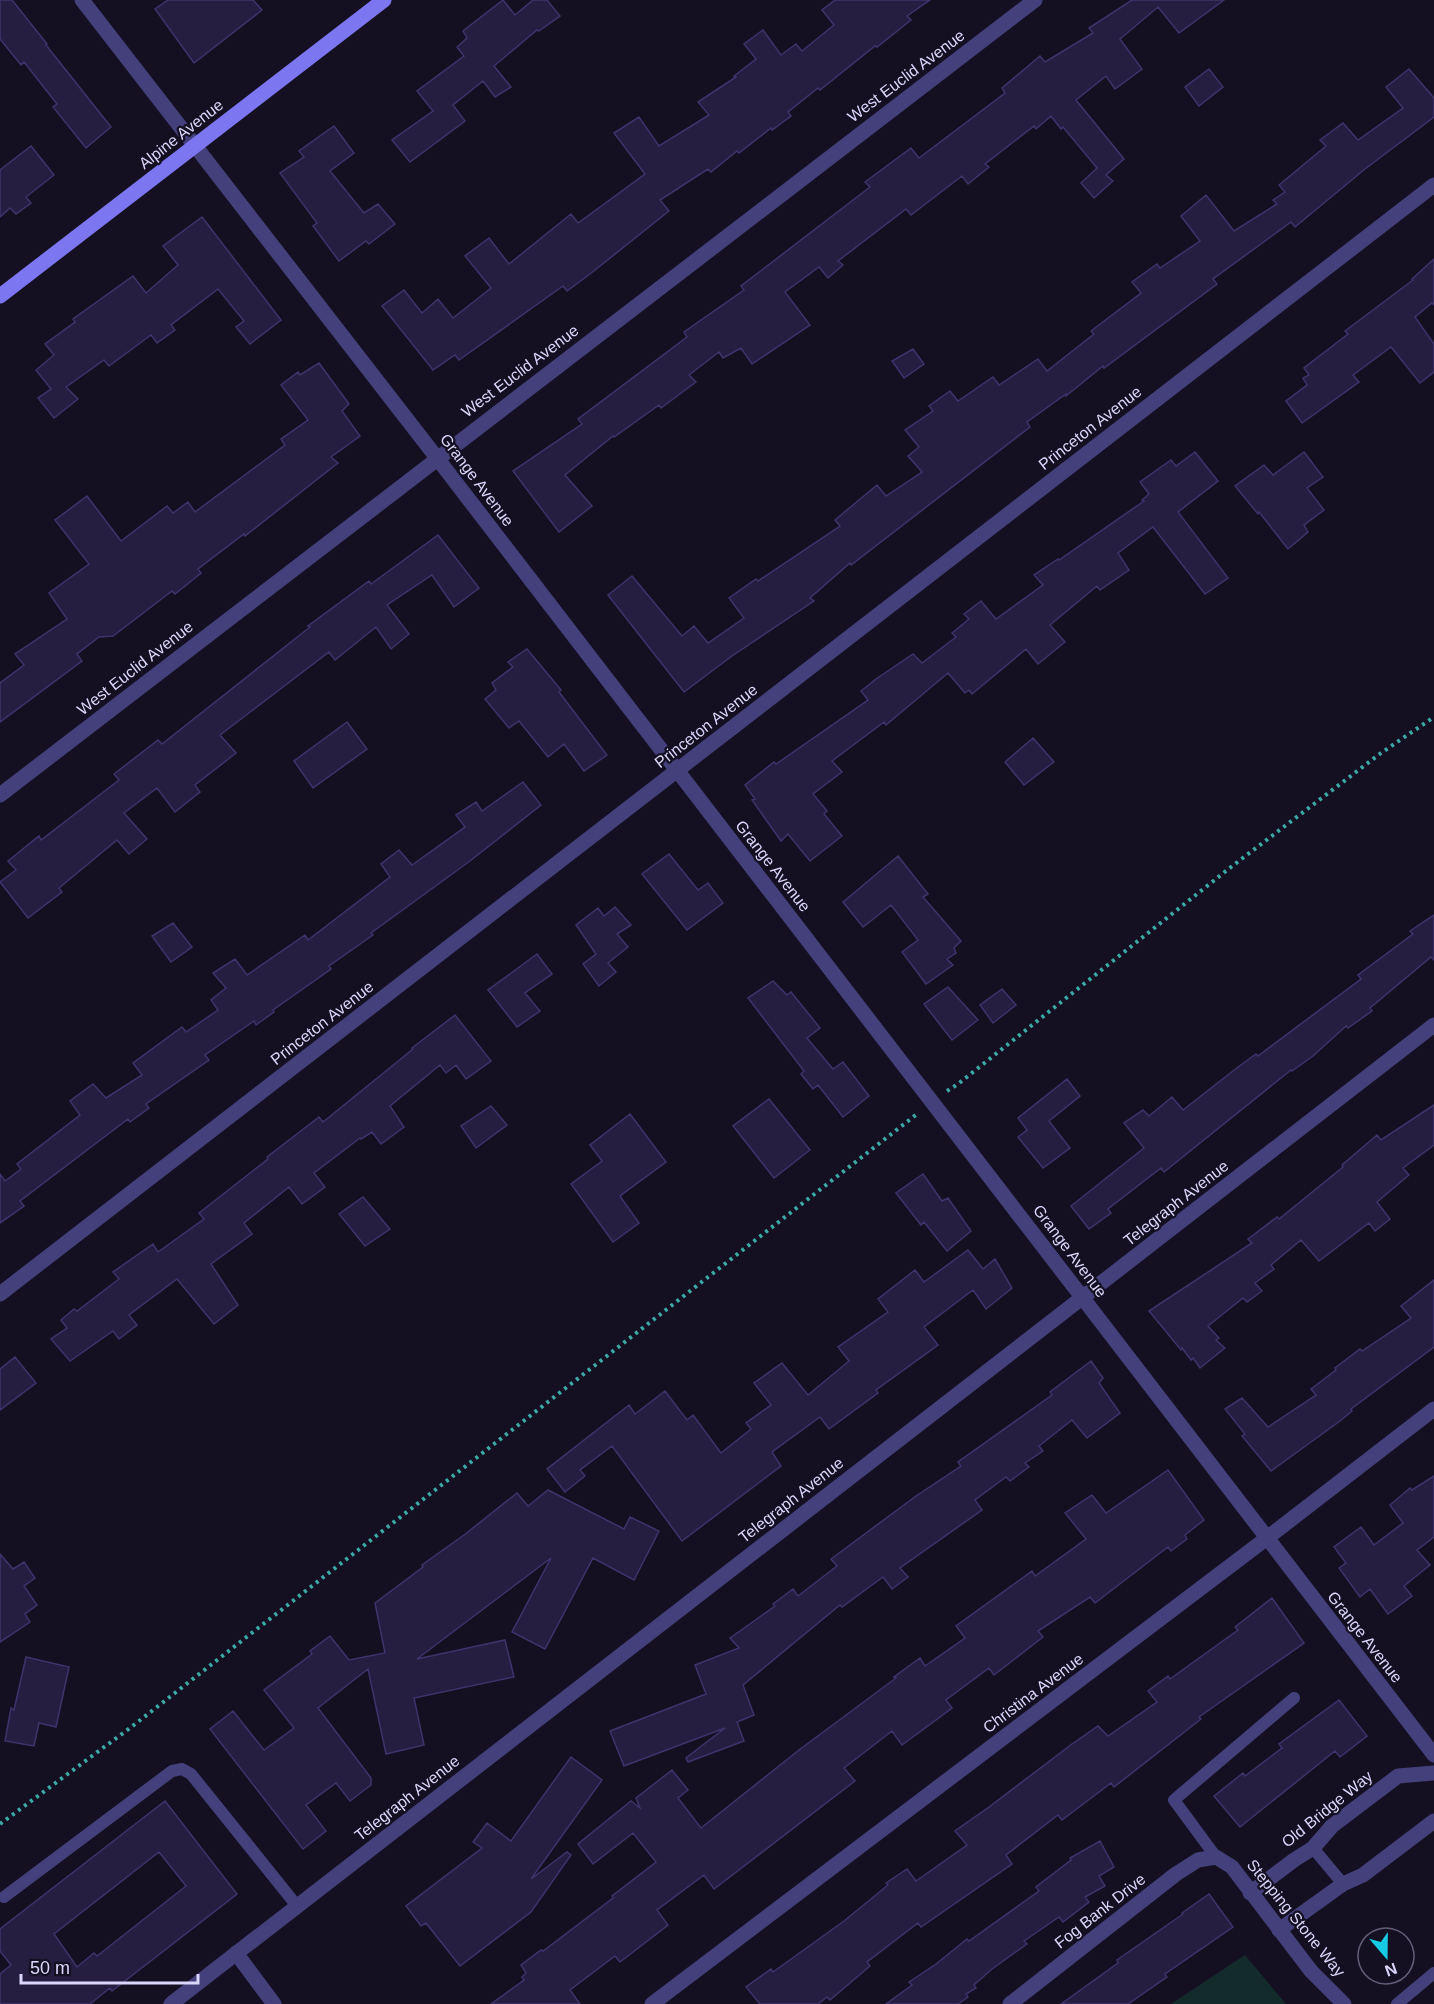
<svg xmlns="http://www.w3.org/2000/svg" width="1434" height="2004" font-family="Arial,sans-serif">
<rect width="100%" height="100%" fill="#141022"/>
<!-- green -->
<path fill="#142b2b" d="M1245,1955L1286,2004H1171Z"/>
<!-- building -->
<path fill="#261e41" stroke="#3f336b" stroke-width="1.5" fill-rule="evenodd" d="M0,0H12L47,44L46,45L111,127L86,148L53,107L57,104L24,62L21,65L0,39Z
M168,0H253L262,10L194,63L155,9Z
M503,0L515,15L533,0H547L560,16L539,31L537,30L494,66L511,87L495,97L483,81L453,105L465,121L410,162L392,140L433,111L417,91L464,56L457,47L467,38L463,31Z
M835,0H930L907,16L911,20L877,47L875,46L820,90L818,88L788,112L791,116L772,130L771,128L739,153L737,151L711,172L708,169L660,200L669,211L590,274L567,291L563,286L459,360L455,355L433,370L382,306L404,290L422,313L438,299L453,318L491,288L465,256L489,238L509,264L571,214L578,223L645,174L614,133L639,117L659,146L709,115L698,102L736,77L734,76L756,59L744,44L763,30L781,55L796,44L802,51L834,25L822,10Z
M1132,0H1224L1179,33L1158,7L1120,39L1142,69L1115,89L1106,76L1076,100L1124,159L1106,175L1113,181L1094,198L1081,183L1097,168L1063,127L1061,129L1051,116L1036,129L1034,126L985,164L989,167L968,184L962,176L911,215L906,209L838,261L843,265L828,278L819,267L785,292L810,325L752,364L741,348L723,358L719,352L689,375L696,382L661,408L659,405L614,437L613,436L565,475L592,506L559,532L513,471L582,424L578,419L687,337L684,332L744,290L741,286L870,187L865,182L911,148L919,158L1005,93L1002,88L1040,56L1045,62L1093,33L1089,28Z
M1209,69L1223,87L1199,106L1185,87Z
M1409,69L1434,98V117L1365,169L1295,227L1291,222L1213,279L1217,284L1104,368L1103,366L1066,396V394L1027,422L1030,427L851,565L850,563L810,598L814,601L732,656L684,692L608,595L632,576L682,636L694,626L708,643L744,618L729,598L756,579L758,581L840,526L835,520L877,485L886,496L922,472L908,456L919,447L905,430L933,411L929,406L950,391L958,401L993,377L999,385L1038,359L1047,371L1094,334L1091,331L1141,293L1132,282L1157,264L1160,268L1200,241L1181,216L1206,195L1234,231L1277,204L1273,200L1285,192L1279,185L1326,146L1320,140L1343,123L1358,140L1403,108L1386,87Z
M334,126L354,153L330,171L364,213L378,204L395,224L369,244L366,241L339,261L313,226L317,223L280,173L304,157L299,151Z
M31,146L54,175L26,197L31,203L16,214L10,208L0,217V170Z
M202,217L281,320L250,344L236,327L244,321L218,289L171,325L175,330L157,343L151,335L109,366L104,360L66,387L78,399L54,418L38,398L51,389L36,370L54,355L45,344L75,322L73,319L133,276L146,293L178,265L163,246Z
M1434,259V305L1432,303L1415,317L1434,344V372L1420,383L1391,347L1353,375L1359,382L1302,423L1286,401L1307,385L1303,378L1309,375L1304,368L1348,334L1345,331L1413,280L1412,279Z
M913,349L924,364L904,378L892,361Z
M319,363L349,404L342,411L360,436L331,457L338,463L245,536L244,534L198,569L201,573L175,594L172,591L113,636L99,637L77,654L82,661L0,722V683L24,665L15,654L67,619L49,593L89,564L55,520L87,496L121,541L167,506L173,513L188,502L195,512L285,445L281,439L308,420L281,385L298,372L300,375Z
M1195,452L1218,481L1178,512L1228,578L1205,594L1153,527L1118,553L1129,570L1100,590L1097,586L1050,625L1065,642L1038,664L1026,649L972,694L969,690L965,693L948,673L886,725L884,722L832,761L842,772L813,794L827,811L824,814L842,836L810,861L788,834L781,841L752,800L755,799L745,785L774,762L776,764L868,700L861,691L876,679L913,654L922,663L956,637L952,633L969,619L964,614L981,601L996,619L1043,585L1034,575L1058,559L1059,560L1144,501L1142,500L1149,494L1140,482L1171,460L1176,466Z
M1304,452L1323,477L1307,488L1324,510L1304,525L1308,532L1288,549L1259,512L1258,514L1235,486L1264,465L1273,475Z
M438,535L479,588L454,607L432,575L387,605L409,634L391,649L376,627L335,660L329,652L220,735L236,753L195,785L200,792L175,812L157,788L124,813L147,839L129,854L117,840L59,888L62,892L28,918L0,882L16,870L8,861L39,836L41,840L119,780L114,774L158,740L162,744L310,627L308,626L369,581L371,584Z
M527,649L561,690L559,692L607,755L584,771L564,744L548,757L519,721L509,728L485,699L496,690L492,683L513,667L508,662Z
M347,722L367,749L313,788L294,761Z
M1033,738L1054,762L1024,785L1005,762Z
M523,782L541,805L470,861L371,933L373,935L329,966L331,969L273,1010L274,1012L256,1025L254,1021L205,1055L209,1060L146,1104L149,1108L130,1122L128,1119L20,1201L24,1206L0,1223V1174L5,1181L21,1169L17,1164L80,1115L70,1101L93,1084L106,1098L142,1075L133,1063L182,1027L186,1032L218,1010L211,1000L226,988L213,973L235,959L247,975L305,935L308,940L390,877L381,864L399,850L412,865L465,827L456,815L476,802L482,811Z
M669,854L698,890L708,883L723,903L687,930L642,874Z
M898,856L928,894L923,897L961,941L954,948L956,953L947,959L953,965L926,984L902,952L918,940L891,905L863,927L843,902Z
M615,907L631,925L617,934L628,947L608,963L616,972L599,986L583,964L596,954L576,925L598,908L604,916Z
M1434,915V960L1431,957L1370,1008L1372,1011L1348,1028L1346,1026L1313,1056L1292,1071L1291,1070L1164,1172L1161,1168L1108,1209L1111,1213L1089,1229L1071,1206L1144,1148L1124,1123L1143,1110L1149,1116L1172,1097L1183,1110L1238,1067L1256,1054L1258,1056L1361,979L1358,975L1413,934L1410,931Z
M173,923L192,947L171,962L152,936Z
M537,954L552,974L525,993L540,1011L517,1027L488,990Z
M773,981L787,995L791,992L820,1028L807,1038L833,1069L843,1062L869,1096L843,1117L818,1085L813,1089L801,1074L804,1071L748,998Z
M948,987L978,1020L952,1040L924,1004Z
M1002,989L1016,1005L993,1023L980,1005Z
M455,1015L491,1061L466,1079L456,1065L446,1073L440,1065L390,1106L404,1127L381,1144L372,1132L361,1139L360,1138L314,1173L325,1187L302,1204L289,1187L244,1223L252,1234L211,1264L238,1305L214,1324L177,1279L129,1315L137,1325L119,1339L113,1331L70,1361L51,1339L67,1328L61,1320L74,1309L77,1311L119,1279L113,1272L153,1244L158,1252L204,1219L199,1213L268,1159L267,1157L319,1117L323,1122L413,1049L412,1048Z
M1067,1079L1080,1096L1049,1121L1070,1148L1043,1168L1018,1137L1027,1130L1018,1118Z
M769,1099L810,1150L774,1178L733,1126Z
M1434,1105V1145L1403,1168L1409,1175L1377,1202L1390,1219L1375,1231L1369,1223L1319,1261L1301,1240L1271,1265L1274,1269L1255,1283L1262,1291L1247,1302L1243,1298L1208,1326L1219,1338L1216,1340L1225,1348L1200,1368L1193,1358L1191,1360L1182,1348L1181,1350L1149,1311L1252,1243L1248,1239L1277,1217L1279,1219L1343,1167L1342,1165L1377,1135L1381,1140Z
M491,1106L507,1125L476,1148L461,1126Z
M630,1114L666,1162L620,1196L639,1223L613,1242L571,1184L602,1161L590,1145Z
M923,1174L942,1201L948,1198L971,1231L947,1251L924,1222L921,1225L896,1193Z
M363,1197L390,1229L365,1246L339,1214Z
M968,1250L983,1269L995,1259L1012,1288L986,1309L973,1290L924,1327L938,1345L876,1390L878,1393L829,1429L820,1417L772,1452L781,1466L682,1541L612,1446L580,1470L585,1476L565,1492L547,1469L629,1405L635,1414L665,1391L687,1420L693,1415L721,1453L751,1429L746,1423L771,1405L754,1383L782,1363L808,1395L849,1361L838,1347L888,1312L878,1299L915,1270L924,1282Z
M1434,1280V1347L1351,1409L1352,1411L1340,1421L1271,1471L1242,1436L1245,1434L1225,1409L1242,1398L1268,1427L1316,1395L1311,1389L1336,1370L1335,1368L1360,1349L1362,1351L1411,1318L1401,1306Z
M15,1357L36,1383L0,1410V1369Z
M1091,1361L1103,1378L1099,1383L1120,1413L1087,1438L1072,1420L1039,1446L1043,1451L1025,1463L1029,1467L1010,1481L1006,1477L975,1500L982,1510L900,1568L908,1577L892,1589L883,1577L842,1607L840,1605L743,1685L754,1715L737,1722L744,1741L688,1762L686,1758L725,1728L624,1766L610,1731L706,1694L695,1665L739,1648L730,1638L775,1606L773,1604L793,1589L798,1596L837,1566L831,1559L916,1496L961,1466L958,1462L1052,1395L1050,1392Z
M1168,1470L1204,1520L1185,1535L1187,1539L1171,1551L1168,1547L1095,1603L1090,1597L1038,1631L1043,1637L994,1675L989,1668L946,1700L952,1708L902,1745L892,1731L844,1768L855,1781L714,1889L704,1875L657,1910L668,1925L620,1962L615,1956L570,1990L580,2004H491L524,1980L522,1977L526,1973L521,1965L541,1950L543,1951L613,1898L612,1896L656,1862L633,1833L593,1864L578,1844L631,1801L640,1808L636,1798L672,1770L688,1790L678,1798L701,1828L799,1750L896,1678L894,1677L920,1658L925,1666L965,1638L956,1626L1032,1571L1035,1576L1086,1539L1065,1513L1092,1495L1106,1513Z
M1434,1476V1537L1417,1550L1430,1565L1404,1586L1412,1596L1388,1614L1370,1589L1360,1597L1339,1568L1346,1563L1334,1547L1361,1527L1374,1545L1403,1523L1390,1505L1410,1488L1412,1490Z
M548,1490L624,1529L630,1517L659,1531L634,1580L593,1558L545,1649L512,1632L551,1558L417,1659L505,1640L514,1677L414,1698L424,1745L386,1754L368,1669L318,1708L371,1778V1785L350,1801L336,1783L306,1805L326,1831L303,1849L210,1729L233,1711L264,1750L294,1728L264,1690L312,1654L310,1651L330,1636L349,1660L385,1653L375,1603L423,1567L422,1565L464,1535L517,1493L528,1506Z
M0,1554L13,1569L24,1562L35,1578L24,1586L37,1605L25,1614L30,1622L0,1642Z
M1272,1598L1304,1643L1199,1717L1201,1719L1114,1787L1111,1783L1062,1820L1058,1815L1006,1855L1012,1864L921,1927L918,1923L867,1962L870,1966L830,2000L827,1997L818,2004H760L746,1987L771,1969L773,1972L844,1921L888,1885L886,1883L907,1869L916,1881L967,1845L955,1831L989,1807L1072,1744L1098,1726L1108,1736L1157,1702L1148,1691L1168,1676L1170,1679L1238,1630L1235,1627Z
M26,1657L69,1667L56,1727L39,1723L34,1746L5,1741L11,1708L14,1710Z
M1339,1700L1367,1736L1340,1757L1335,1751L1240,1827L1214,1796L1243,1773L1245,1776L1282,1748L1279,1744Z
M571,1757L602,1780L531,1879L567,1852L571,1855L531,1912L460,1966L426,1923L421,1926L406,1906L482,1848L473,1842L487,1823L511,1841Z
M165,1801L237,1894L112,1991L110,1988L90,2004H0V1974L11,1965L0,1951V1929ZM159,1852L186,1886L97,1956L94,1953L77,1967L54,1934Z
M1100,1841L1114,1867L1099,1876L1105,1886L1085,1897L1089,1902L1063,1922L1059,1917L1024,1941L1027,1944L992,1969L974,1985L976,1988L966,1994L968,1997L958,2004H886L912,1985L909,1982L936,1964L967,1939L969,1941L1039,1891L1036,1887L1071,1860L1070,1858Z
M1209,1894L1233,1927L1165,1974L1167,1977L1128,2004H1061L1118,1963L1117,1960L1183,1914L1182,1913Z"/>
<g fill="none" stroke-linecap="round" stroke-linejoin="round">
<!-- path -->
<path stroke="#3ba9a6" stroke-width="4" stroke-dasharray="3 4.5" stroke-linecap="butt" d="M947,1091L958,1084L1231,867L1381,753L1434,717
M0,1824L130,1728L917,1114"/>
<!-- lane -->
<path stroke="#44407c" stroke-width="12" d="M1313,1848L1343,1884
M1216,1857L1174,1800L1294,1698
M4,1897L172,1771L182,1769L191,1774L297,1906
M1397,2004L1434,1973"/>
<!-- street -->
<path stroke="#44407c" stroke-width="15" d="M82,0L437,458L1434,1755
M0,795L1035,0
M0,1294L1434,185
M1250,1893L1294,1860L1313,1848L1332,1826L1398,1776L1434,1773
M1279,1930L1343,1884L1363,1875L1434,1821
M236,1953L274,2004
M171,2004L1434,1025
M652,2004L1267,1538L1434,1409
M1010,2004L1176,1874L1198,1860L1216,1857L1232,1867L1311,1971L1344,2004"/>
<!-- secondary -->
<path stroke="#7d76f1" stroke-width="15" d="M0,296L384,0"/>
</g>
<g text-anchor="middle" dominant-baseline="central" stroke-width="4.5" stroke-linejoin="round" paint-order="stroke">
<!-- street labels -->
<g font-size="16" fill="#dbd6fb" stroke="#141022">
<text transform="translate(906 76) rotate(-37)">West Euclid Avenue</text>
<text transform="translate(181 134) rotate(-38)">Alpine Avenue</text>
<text transform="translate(520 371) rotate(-37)">West Euclid Avenue</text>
<text transform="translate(1090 428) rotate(-38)">Princeton Avenue</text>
<text transform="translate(477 480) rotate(53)">Grange Avenue</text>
<text transform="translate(135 668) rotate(-38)">West Euclid Avenue</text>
<text transform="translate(706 726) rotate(-38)">Princeton Avenue</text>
<text transform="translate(773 866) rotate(52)">Grange Avenue</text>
<text transform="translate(322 1023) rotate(-38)">Princeton Avenue</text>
<text transform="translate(1176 1203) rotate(-38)">Telegraph Avenue</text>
<text transform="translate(1070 1251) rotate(53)">Grange Avenue</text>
<text transform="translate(791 1500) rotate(-38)">Telegraph Avenue</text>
<text transform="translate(1365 1637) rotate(52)">Grange Avenue</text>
<text transform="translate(1033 1693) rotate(-37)">Christina Avenue</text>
<text transform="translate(407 1798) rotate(-38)">Telegraph Avenue</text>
<text transform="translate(1327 1809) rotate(-39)">Old Bridge Way</text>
<text transform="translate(1100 1911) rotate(-38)">Fog Bank Drive</text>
<text transform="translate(1296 1918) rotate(51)">Stepping Stone Way</text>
</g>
</g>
<!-- north arrow -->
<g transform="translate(1386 1956) rotate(160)"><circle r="28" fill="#141022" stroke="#645f79" stroke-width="1.5"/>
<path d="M0-4.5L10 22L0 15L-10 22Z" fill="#17cae5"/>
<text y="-9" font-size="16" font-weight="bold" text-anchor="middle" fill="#dbd6fb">N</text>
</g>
<!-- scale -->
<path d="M21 1974v9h177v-9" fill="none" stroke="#dbd6fb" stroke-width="3"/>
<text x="30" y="1974" font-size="18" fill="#dbd6fb" stroke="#141022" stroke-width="4.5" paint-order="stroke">50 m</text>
</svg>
